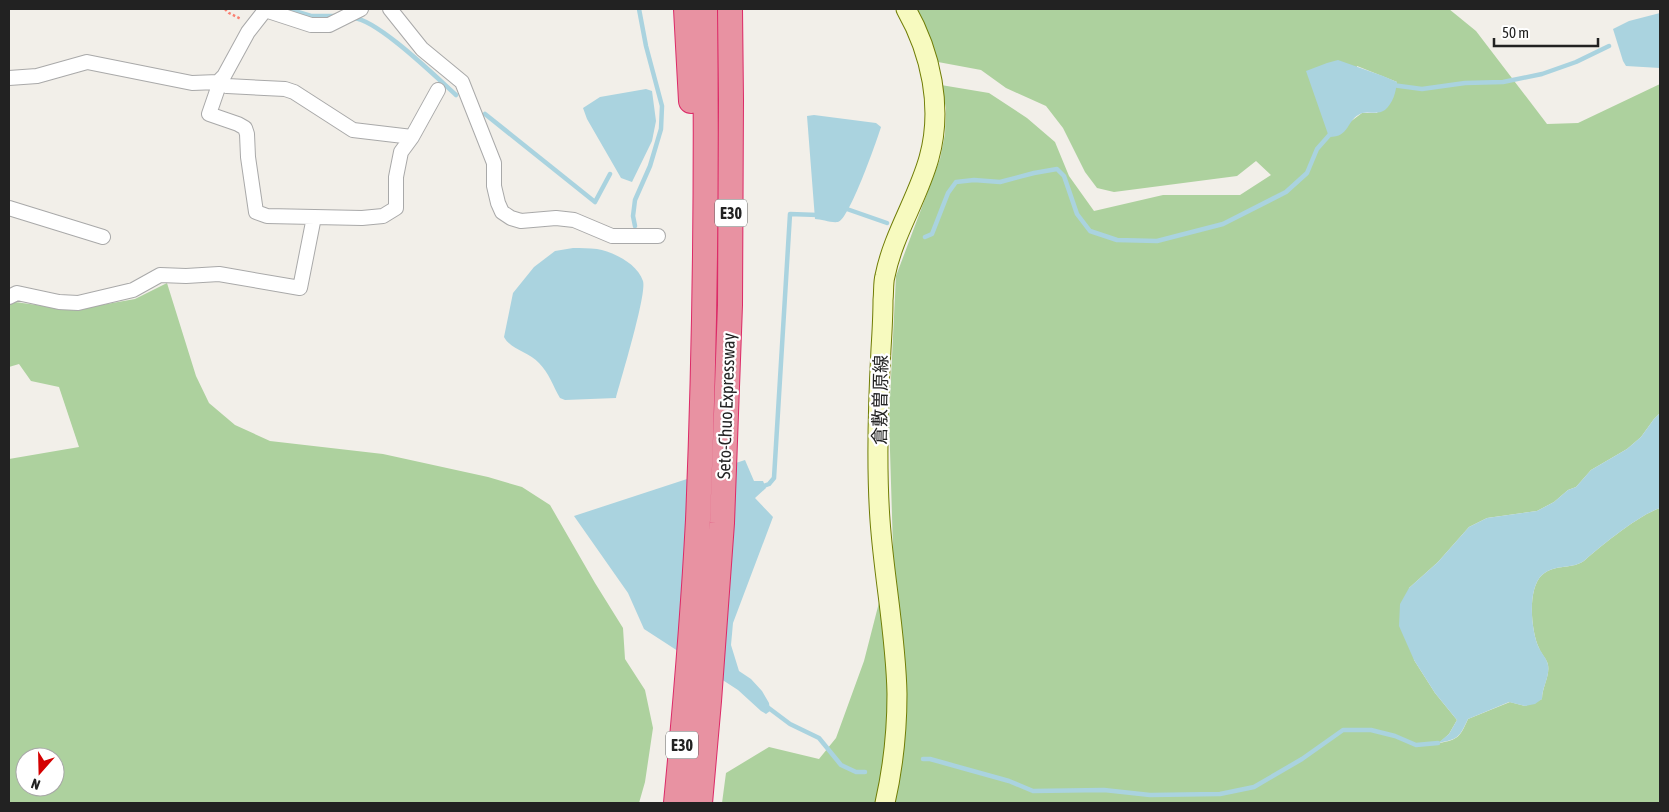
<svg xmlns="http://www.w3.org/2000/svg" width="1669" height="812" font-family="'Asap Condensed','Noto Sans JP',sans-serif">
<rect width="100%" height="100%" fill="#f2efe9"/>
<!-- forest -->
<path fill="#add19e" fill-rule="evenodd" d="M913,9H1449L1476,31L1547,124L1578,123L1660,84V413L1654,419L1641,437L1627,449L1591,470L1576,487L1568,490L1554,502L1537,511L1487,518L1469,527L1438,562L1409,588L1414,660L1435,693L1457,720L1449,734L1439,743C1458,740 1460,737 1468,719L1510,702L1525,706L1542,699C1542,687 1550,676 1548,665C1547,659 1541,654 1539,648C1531,631 1527,589 1542,575C1556,563 1573,570 1585,560C1602,545 1639,515 1660,508V803H722L726,773L769,747L819,759L836,738L864,661L893,548L889,418L896,276L940,159L945,134L946,108L941,85L989,93L1027,118L1055,142L1069,176L1094,211L1163,195H1240L1271,175L1256,161L1237,176L1114,192L1097,188L1085,172L1063,128L1046,106L1006,88L981,70L938,62ZM1357,66L1397,82L1377,113H1362L1350,122Z
M167,283L196,376L209,403L235,425L270,441L383,454L488,477L522,487L550,505L595,583L623,628L625,659L645,690L653,728L645,782L639,803H9V459L79,447L59,387L31,381L19,364L9,367V304L15,302L73,310L135,299ZM25,757H55V787H25Z"/>
<!-- water -->
<path fill="#aad3df" d="M1660,13V68L1626,66L1623,61L1613,29L1629,21Z
M1338,60L1383,76L1397,82C1396,92 1393,103 1385,110C1378,115 1369,111 1362,113C1345,120 1351,137 1329,137L1306,71L1327,63Z
M646,89L652,91L656,121L652,141L632,182L621,178L587,119L583,108L600,97Z
M814,115L876,123L881,127C877,140 849,220 838,222C831,223 821,219 815,219L807,116Z
M573,248C581,248 589,248 597,249C613,252 637,263 643,281C647,294 621,379 616,398L565,400L560,398C553,386 549,373 539,363C529,352 511,350 504,337L513,293L534,267L555,251Z
M1660,413V508C1639,515 1602,545 1585,560C1573,570 1556,563 1542,575C1527,589 1531,631 1539,648C1542,654 1547,659 1548,665C1550,677 1542,687 1542,699L1535,704L1525,706L1509,702L1468,719C1459,738 1458,739 1438,743L1449,734L1457,720L1435,693L1414,660L1399,626L1400,604L1409,588L1438,562L1469,527L1487,518L1537,511L1554,502L1568,490L1576,487L1591,470L1627,449L1641,437L1654,419Z
M745,460L754,481H763L766,488L755,498L773,517L733,623L731,645L739,671L751,679L762,691L769,703L770,711L766,714L761,711L738,690L644,629L628,593L574,516Z"/>
<g fill="none" stroke-linecap="round" stroke-linejoin="round">
<!-- stream -->
<path stroke="#aad3df" stroke-width="4.5" d="M288,9L311,16H335
M353,18C377,19 436,77 456,95
M1392,85L1422,89L1465,83L1503,82L1542,74L1576,62L1609,46
M485,114L595,202L610,174
M844,208L887,223
M635,226L633,216L635,200L650,166L661,129L662,106L646,46L639,9
M925,237L932,234L948,193L956,182L974,180L1000,182L1034,173L1057,169L1064,176L1077,214L1090,231L1117,240L1157,241L1223,224L1286,192L1307,173L1317,149L1332,132
M761,487L769,484L774,478L790,214L818,215
M766,706L790,724L819,738L841,765L856,772H865
M923,759H930L948,764L1009,781L1033,791L1104,790L1150,795L1220,794L1254,787L1302,759L1343,730H1371L1395,736L1416,745L1438,743"/>
<!-- street casing -->
<g stroke="#a9a9a9" stroke-width="16">
<path id="street" d="M390,9L422,49L462,82L494,163V186L498,203L502,212L511,218L521,221L556,218L574,220L612,236H658
M265,10L311,25H329L361,9
M9,78L37,76L87,62L192,83L218,82L224,76L248,32L266,9
M218,82L227,86L285,89L294,92L353,130L412,137
M220,82L209,114L238,124L245,128L247,134L248,157L256,212L267,216L362,218L383,216L396,208V177L401,152L412,137L438,90
M9,208L103,237
M9,297L17,293L59,302L78,303L133,290L160,275L186,276L219,274L300,288L314,217"/>
</g>
<!-- secondary casing -->
<g stroke="#707d05" stroke-width="21">
<path id="secondary" d="M885,803C893,768 897,731 897,694C896,636 884,578 880,520C876,463 878,405 881,349C882,333 883,316 883,300C884,292 883,283 885,276C893,235 918,198 929,158C943,108 931,53 906,9"/>
</g>
<!-- highway casing -->
<g stroke="#dc2a67" stroke-width="26">
<path id="highway" d="M686,9L691,101
M676,803C685,709 693,615 698,520C705,350 707,179 705,9
M700,803L709,701L722,523L730,305L731,100L730,9"/>
</g>
<!-- path -->
<path stroke="#fa8072" stroke-width="2.5" stroke-dasharray="2.5 2.5" stroke-linecap="butt" d="M225,9L229,13L241,19"/>
<!-- street -->
<use href="#street" stroke="#fff" stroke-width="14"/>
<!-- secondary -->
<use href="#secondary" stroke="#f7fabf" stroke-width="19"/>
<!-- highway -->
<use href="#highway" stroke="#e892a2" stroke-width="24"/>
</g>
<g text-anchor="middle" dominant-baseline="central" stroke-width="4.5" stroke-linejoin="round" paint-order="stroke">
<!-- shield labels -->
<g fill="#fff" stroke="#646464" stroke-width="1">
<rect x="715" y="199.5" width="32" height="27" rx="4"/>
<rect x="666" y="731.5" width="32" height="27" rx="4"/>
</g>
<g font-size="16" font-weight="bold" fill="#222">
<text x="731" y="213">E30</text>
<text x="682" y="745">E30</text>
</g>
<!-- street labels -->
<g font-size="18" fill="#222" stroke="#fff">
<text transform="translate(880 400) rotate(-89)">倉敷曽原線</text>
<text transform="translate(726 406) rotate(-88)">Seto-Chuo Expressway</text>
</g>
</g>
<!-- border -->
<rect width="1669" height="812" fill="none" stroke="#222222" stroke-width="20"/>
<!-- north arrow -->
<g transform="translate(40 772) rotate(200)"><circle r="24" fill="#ffffff" stroke="#a7a7a7"/>
<path d="M0-4L9 19L0 12L-9 19Z" fill="#d40000"/>
<text y="-8" font-size="14" font-weight="bold" text-anchor="middle" fill="#222222">N</text>
</g>
<!-- scale -->
<path d="M1494 38v8h104v-8" fill="none" stroke="#222222" stroke-width="2.5"/>
<text x="1502" y="38" font-size="15" fill="#222222" stroke="#ffffff" stroke-width="4" paint-order="stroke">50 m</text>
</svg>
